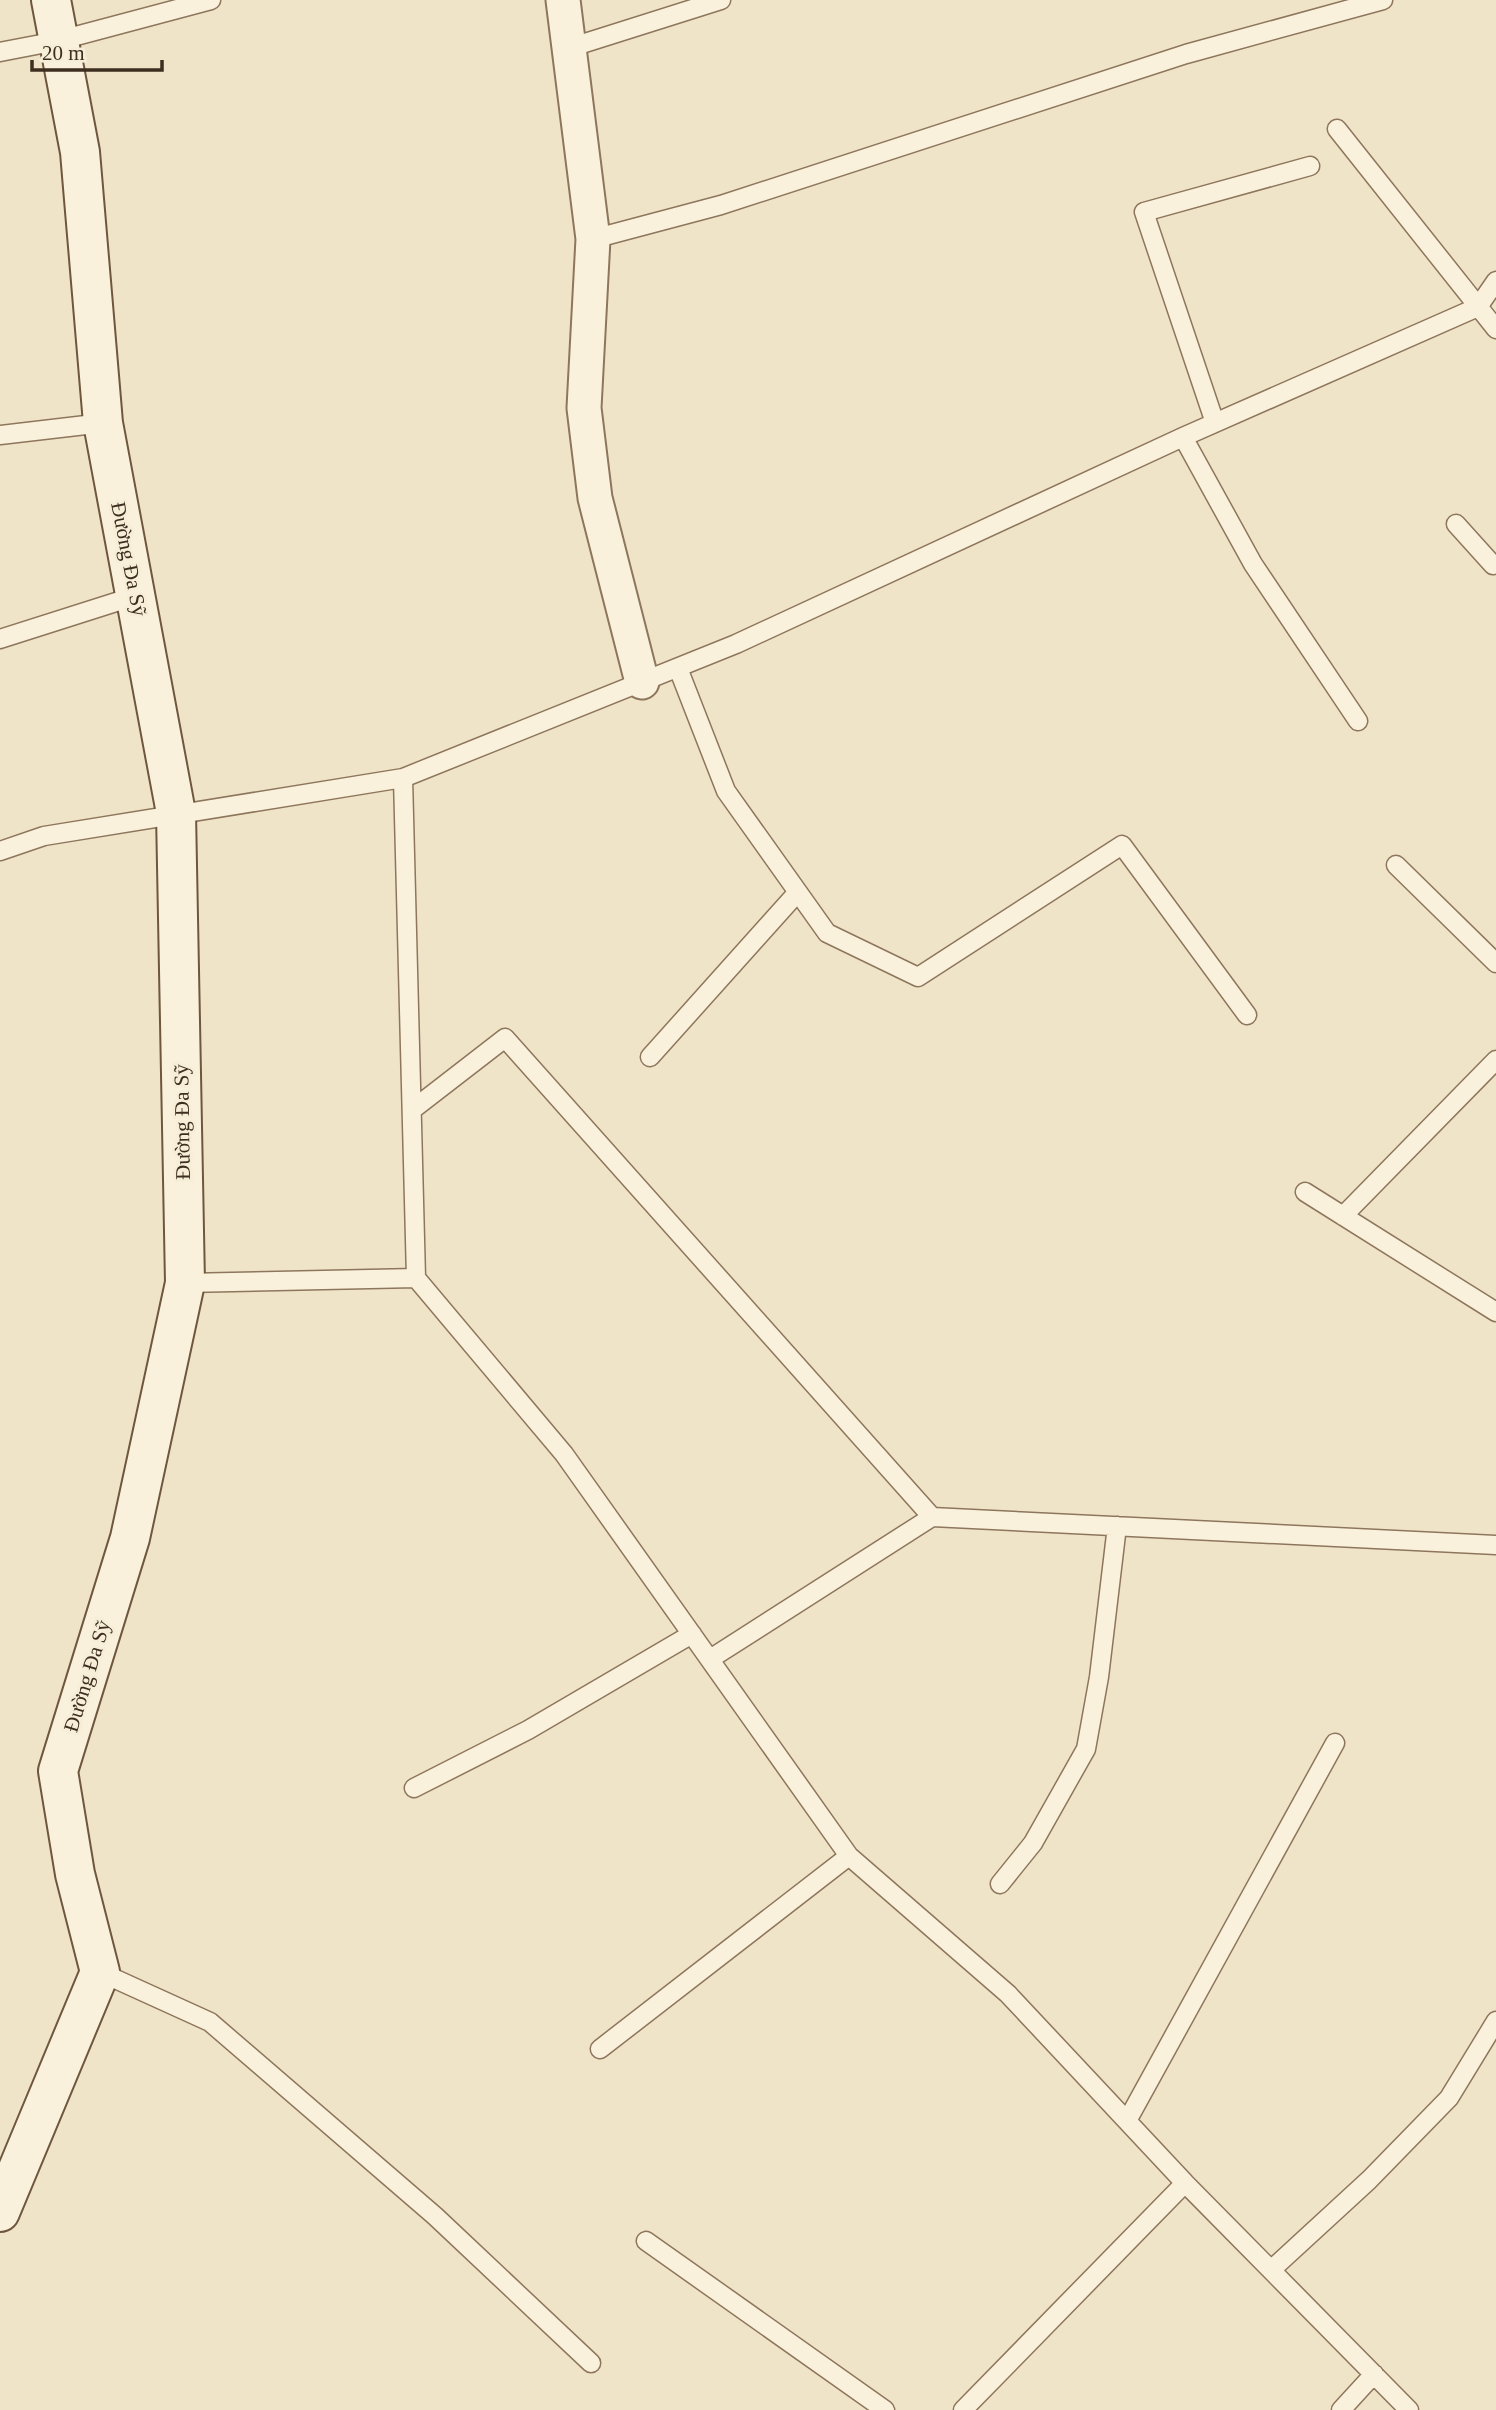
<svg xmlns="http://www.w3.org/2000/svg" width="1496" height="2410" font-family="Georgia,serif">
<rect width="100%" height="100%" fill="#f0e4c8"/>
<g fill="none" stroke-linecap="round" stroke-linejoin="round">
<!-- lane casing -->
<g stroke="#8d765c" stroke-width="21">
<path id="lane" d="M569,48L721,0
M0,52L57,41L211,0
M1337,129L1496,329
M593,239L721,205L1186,54L1383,0
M1215,423L1144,212L1310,166
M0,435L103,423
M1183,437L1253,564L1358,721
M1456,524L1493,565L1496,564
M0,639L135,596
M678,668L726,791L827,933L918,977L1122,845L1247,1015
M403,778L416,1278
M0,851L44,836L403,778L736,644L1183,437L1478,307L1496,281
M1396,865L1496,963
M650,1057L797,893
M412,1110L505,1038L932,1517
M1305,1192L1496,1312
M1343,1216L1496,1060
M185,1283L416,1278L564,1454L849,1856L1008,1994L1185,2183L1409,2410
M710,1659L932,1517L1496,1545
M414,1788L528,1730L692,1634
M1000,1884L1033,1843L1086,1749L1099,1677L1117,1526
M100,1972L210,2022L435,2216L591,2363
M600,2049L849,1856
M1127,2121L1335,1743
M646,2241L885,2410
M1271,2270L1369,2180L1449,2098L1496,2021
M963,2410L1185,2183
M1341,2410L1374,2374"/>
</g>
<!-- street casing -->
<g stroke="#8d765c" stroke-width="37">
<path id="street" d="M563,0L593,239L584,408L595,498L642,682"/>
</g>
<!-- secondary casing -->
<g stroke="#6f573f" stroke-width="42">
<path id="secondary" d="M0,2212L100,1972L75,1874L58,1771L130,1538L185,1283L176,813L103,423L80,152L51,0"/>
</g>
<!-- lane -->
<use href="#lane" stroke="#faf1dc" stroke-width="18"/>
<!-- street -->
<use href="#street" stroke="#faf1dc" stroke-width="33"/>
<!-- secondary -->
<use href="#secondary" stroke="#faf1dc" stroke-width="38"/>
</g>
<g text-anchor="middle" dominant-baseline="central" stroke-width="6" stroke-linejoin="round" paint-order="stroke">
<!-- street labels -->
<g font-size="21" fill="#3d2e20" stroke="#f7eed8">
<text transform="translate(129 559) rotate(79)">Đường Đa Sỹ</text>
<text transform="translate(182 1122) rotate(-91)">Đường Đa Sỹ</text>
<text transform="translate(87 1676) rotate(-73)">Đường Đa Sỹ</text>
</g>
</g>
<!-- scale -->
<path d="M32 60v10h130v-10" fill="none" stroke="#3d2e20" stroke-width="3.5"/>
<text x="42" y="60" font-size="21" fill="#3d2e20" stroke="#f7eed8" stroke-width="5" paint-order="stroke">20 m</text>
</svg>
